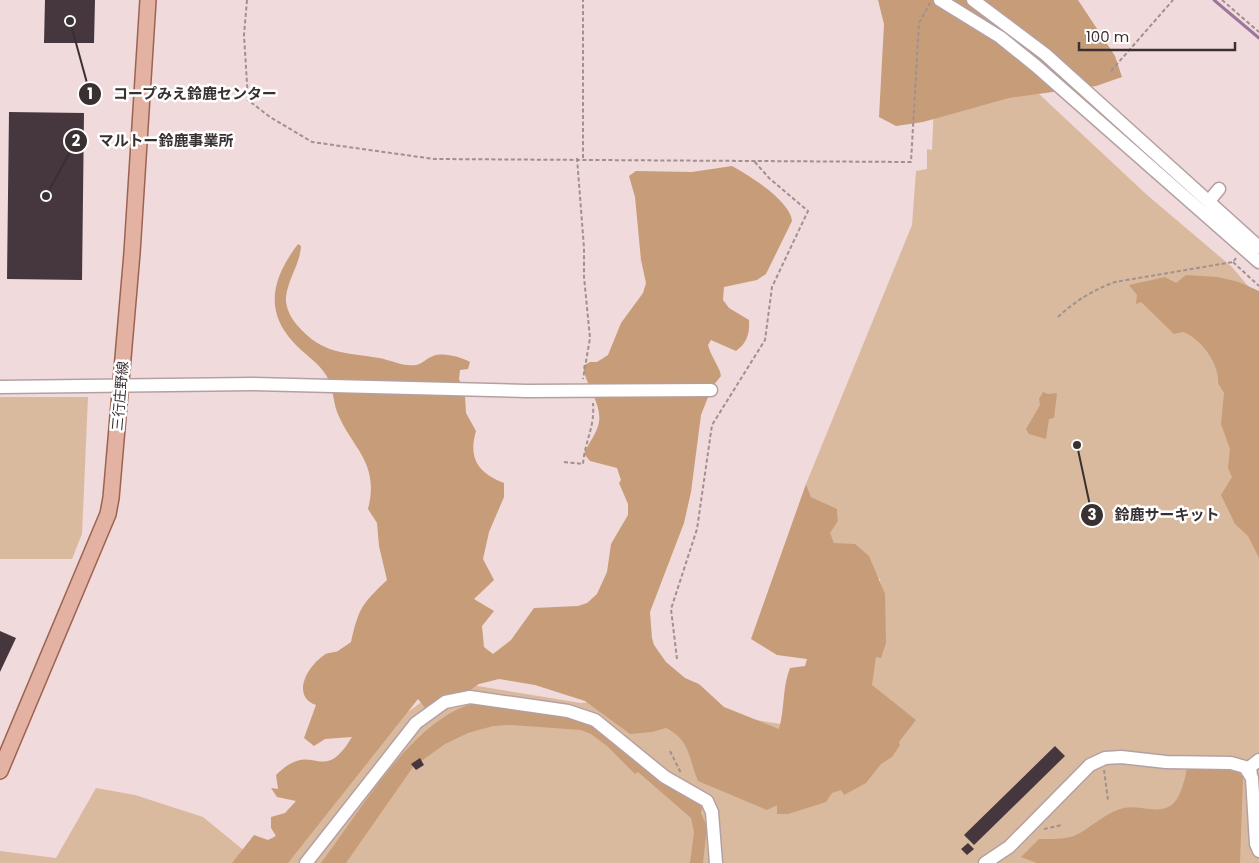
<svg xmlns="http://www.w3.org/2000/svg" width="1259" height="863" font-family="Poppins,'Noto Sans JP',sans-serif">
<rect width="100%" height="100%" fill="#f1dadb"/>
<!-- green -->
<path fill="#daba9f" d="M1009,66L1146,194L1232,267L1259,299V863H0V851L56,858L96,788L135,795L203,817L252,857L395,728L405,714L427,698L465,684L581,703L628,698L792,726L847,662L883,635L880,578L878,580L834,543L829,533L838,521L837,510L811,497L806,484L912,225L916,171L927,169V149L932,150L935,82Z
M0,397H88L82,534L72,559H0Z"/>
<!-- forest -->
<path fill="#c79c78" d="M878,0H1078L1115,56L1122,77L1096,86L1009,98L923,122L896,126L879,117L884,24Z
M732,166C749,175 791,202 792,221L766,274L757,280L724,287L723,300L729,308L749,320C750,333 747,343 736,351L711,340L708,345C711,357 720,367 721,376L712,387L701,415L691,492L684,523L650,612L652,638L654,645L666,662L685,678L699,684L724,707L779,729C785,708 782,688 790,668L805,666L807,659L777,655L751,639L806,484L811,497L837,509L838,521L830,533L834,543L855,544L869,556L885,594L886,643L881,658L876,657L872,685L916,720L899,742L900,745L892,757L881,764L866,783L844,795L841,790L832,793L826,802L788,814H777V805L767,810L698,781C688,757 691,741 666,728L652,732L630,734L585,701L535,685L499,679L479,684L442,709L425,708L418,699L288,863H232L254,835L268,840L276,836L271,828V817L285,813L296,801L277,797L271,788L278,789L276,775C285,766 297,757 311,760C318,761 323,763 331,760C340,756 347,745 352,737L325,739L314,746L304,738L316,705C291,696 307,667 323,656C327,652 333,653 338,651C342,648 347,645 351,642C359,607 362,604 387,580L379,546L377,523L368,509C380,462 352,449 337,412C333,400 333,386 326,375C319,363 304,354 294,343C263,310 273,277 298,244L301,246C300,264 288,279 286,297C285,307 291,318 297,325C323,355 344,352 379,358C391,360 403,367 416,365C422,364 427,358 433,356C443,352 461,357 470,362L468,369L460,370L459,379L465,396L466,413L476,431C468,458 478,473 504,483V497L489,532L483,559L494,580L474,599L494,611L482,626L484,647L493,654L511,640L534,608L578,606L587,603L597,594L607,572L611,544L628,515V504L619,483L621,480L617,468L590,461L584,454C588,443 597,434 599,422C602,404 585,384 583,366L590,362H597L608,355L621,323L643,293L646,283L641,260L635,197L629,176L636,171L692,172Z
M1186,275L1218,277L1239,282L1259,291V558L1248,536L1235,524L1221,495L1232,477L1228,468L1230,449L1221,424L1224,393L1218,383C1220,365 1201,338 1183,332L1174,334L1141,302L1136,304L1137,295L1129,285L1165,277L1176,283Z
M1043,392L1048,394L1057,393L1054,418L1049,419L1046,439L1029,434L1026,429L1040,405L1039,399Z
M471,704C494,705 571,713 588,724C616,740 638,764 663,783C675,792 692,796 702,807L701,813L707,827L703,863H690L694,832L691,818L638,772L635,774L607,746L591,734L581,730L512,725L493,726L468,733L445,744L413,767L346,863H321C359,813 411,722 471,704Z
M1187,768C1205,768 1231,762 1243,777L1240,863H1037L1021,857L1039,839C1053,839 1068,840 1080,833C1095,824 1107,812 1124,808C1138,805 1156,814 1170,806C1180,801 1185,779 1187,768Z"/>
<g fill="none" stroke-linecap="round" stroke-linejoin="round">
<!-- stream -->
<path stroke="#9b759a" stroke-width="3" d="M1214,0L1259,38"/>
</g>
<!-- building -->
<path fill="#46363d" d="M45,0H95L94,43H44Z
M9,112L84,113L82,280L7,279Z
M0,631L16,638L0,672Z
M1055,746L1065,756L974,845L964,835Z
M420,758L424,765L416,770L411,764Z
M968,843L974,849L967,855L961,849Z"/>
<g fill="none" stroke-linecap="round" stroke-linejoin="round">
<!-- minor casing -->
<g stroke="#b5a0a1" stroke-width="15">
<path id="minor" d="M940,0L1000,37L1036,66L1259,262
M973,0L1045,54L1259,247
M1209,201L1219,189
M0,387L253,384L527,391L711,390
M1251,776L1250,767L1259,760
M306,863L416,723L445,702L470,697L568,711L595,720L665,777L707,801L712,812L716,863
M985,863L1009,847L1090,765L1105,758L1121,757L1166,762L1231,763L1245,767L1252,778L1256,844L1259,851"/>
</g>
<!-- major casing -->
<g stroke="#9c6352" stroke-width="18">
<path id="major" d="M0,771L108,514L111,498L132,253L148,0"/>
</g>
<!-- path -->
<path stroke="#a19091" stroke-width="2" stroke-dasharray="4 2.5" stroke-linecap="butt" d="M247,0L244,35L248,100L270,117L312,142L434,159L911,162L919,23L930,3
M1222,0L1259,32
M1111,71L1173,0
M577,158L584,248V277L590,338L583,379
M583,158V0
M1233,262L1259,286
M1058,317C1075,301 1093,290 1115,282L1233,262L1236,258
M564,462L583,464C585,440 595,428 593,403
M677,659L671,609L697,529L712,425L765,340L772,287L808,211L769,178L754,161
M670,751L681,773
M1104,770L1108,800
M1044,829L1062,825"/>
<!-- minor -->
<use href="#minor" stroke="#fff" stroke-width="12"/>
<!-- major -->
<use href="#major" stroke="#e3b2a2" stroke-width="15"/>
</g>
<g text-anchor="middle" dominant-baseline="central" stroke-width="5" stroke-linejoin="round" paint-order="stroke">
<!-- street labels -->
<g font-size="14" fill="#393031" stroke="#fff">
<text transform="translate(120 396) rotate(-85)">三行庄野線</text>
</g>
</g>
<!-- callouts -->
<path fill="none" stroke="#393031" stroke-width="2" d="M70 21L90 94M46 196L76 141M1077 445L1092 515"/>
<g fill="#393031" stroke="#fff" stroke-width="2">
<circle cx="70" cy="21" r="5"/>
<circle cx="46" cy="196" r="5"/>
<circle cx="1077" cy="445" r="5"/>
<circle cx="90" cy="94" r="12"/>
<circle cx="76" cy="141" r="12"/>
<circle cx="1092" cy="515" r="12"/>
</g>
<g font-size="15" text-anchor="middle" font-weight="bold" fill="#fff">
<text x="90" y="99">1</text>
<text x="76" y="146">2</text>
<text x="1092" y="520">3</text>
</g>
<g font-size="15" text-anchor="middle" font-weight="bold" fill="#393031" stroke="#fff" stroke-width="5" stroke-linejoin="round" paint-order="stroke">
<text x="195" y="99">コープみえ鈴鹿センター</text>
<text x="166" y="146">マルトー鈴鹿事業所</text>
<text x="1167" y="520">鈴鹿サーキット</text>
</g>
<!-- scale -->
<path d="M1079 42v8h156v-8" fill="none" stroke="#393031" stroke-width="2.5"/>
<text x="1086" y="42" font-size="15" fill="#393031" stroke="#ffffff" stroke-width="4" paint-order="stroke">100 m</text>
</svg>
